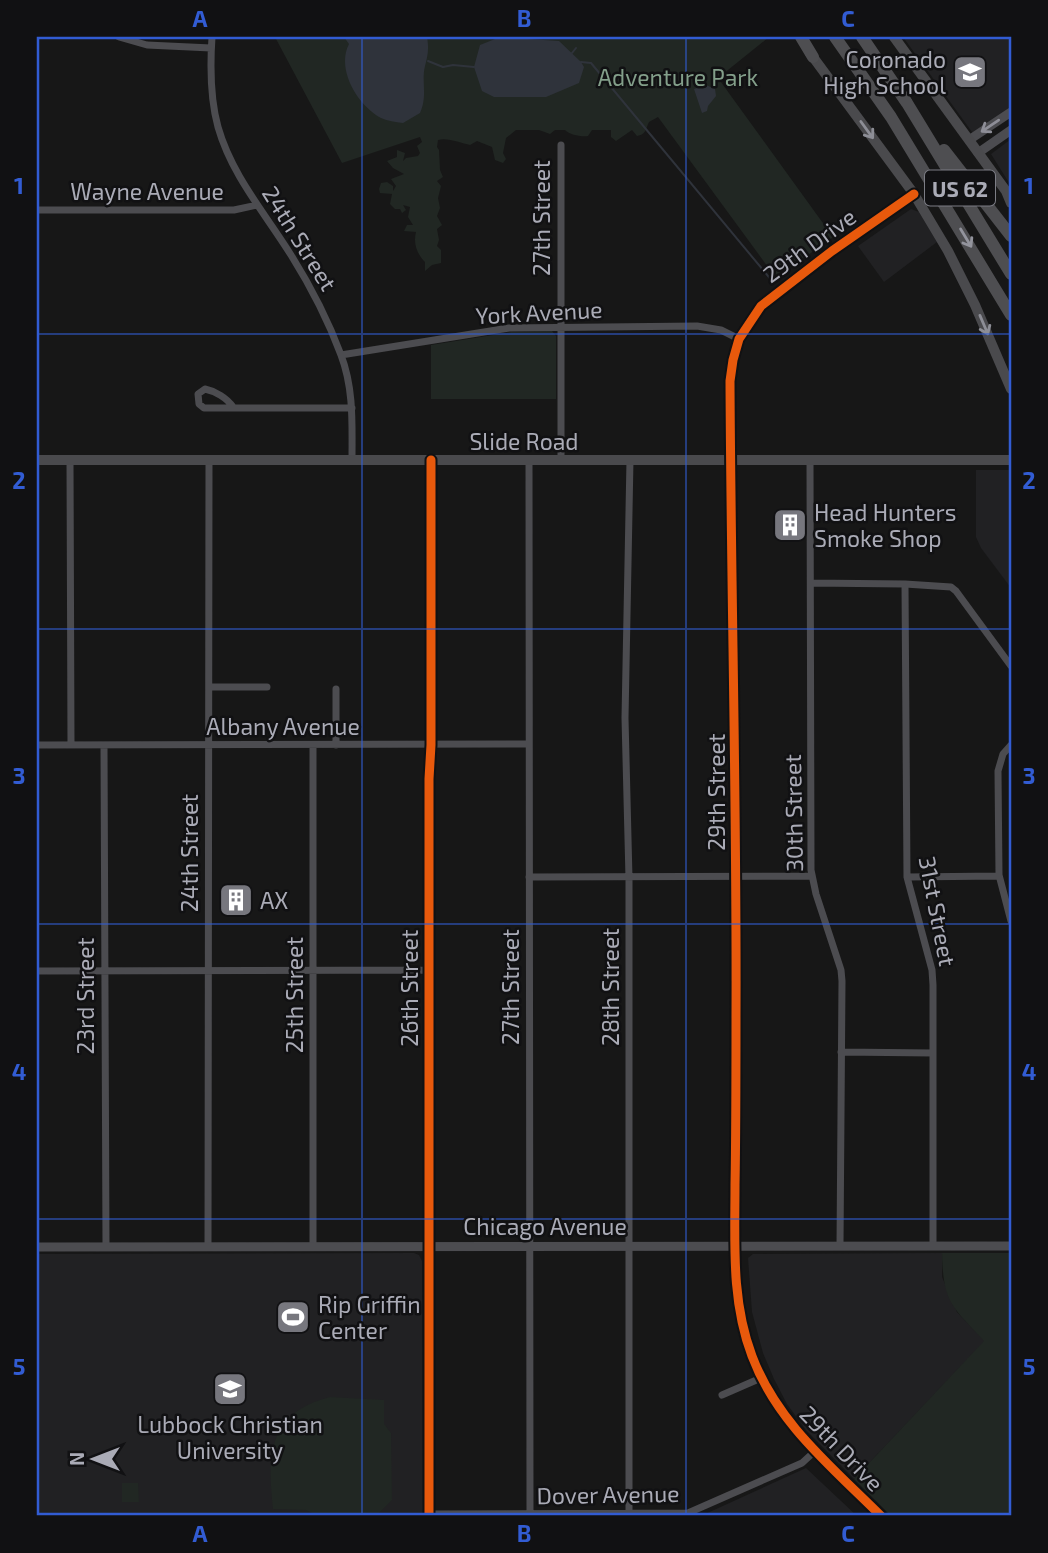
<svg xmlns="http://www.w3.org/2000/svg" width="1048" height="1553" font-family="'Exo 2',sans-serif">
<rect width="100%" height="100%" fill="#171717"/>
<!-- built -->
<path fill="#212123" d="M903,37H1011V107L976,133L972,132Z
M1011,139V186L991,154Z
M911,209L919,212L937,242L884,282L858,246Z
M976,470H1011V588L981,548L976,537Z
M414,1253L419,1255L422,1261L423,1516H37V1254Z
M942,1253V1277L957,1312L985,1341L854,1479L806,1430L787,1404L774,1379L763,1353L752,1312L748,1258L753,1254Z
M806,1468L857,1516H698L703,1515Z"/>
<!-- green -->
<path fill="#212723" d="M275,37H769L718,78L833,237L776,278L658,117L649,122C646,128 646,135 637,136L632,130L616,141L611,137V130H592L588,136C581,137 570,135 565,130H555L550,134L539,130H516L506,138L503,153L506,159L503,163L495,160L492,147L477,141L470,145C461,143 447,137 438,140L437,147L439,150L440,170L443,177L437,181L441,186L438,198L440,208L437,216L442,225L437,229L439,240L437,246L441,250V263L432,265L425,271V262C417,254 413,243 416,232L404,231L407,225H413L408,217L410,207L403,205L406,210L402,213L400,209H395L390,204L392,194L380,193L379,189L381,183L387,182L393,186V191L396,186L391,179L404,174L393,168L387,161L397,157V150L405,153L403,161L406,158L418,156L420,153L417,146L422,142L420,137L342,163Z
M552,331L556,336V399H431V345L511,332Z
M942,1253H1011V1516H891L854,1479L984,1341C952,1306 943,1303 942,1253Z
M330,1397L384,1400V1424L391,1433L392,1500L376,1516H318L306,1510L273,1509C267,1454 268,1413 330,1397Z
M122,1483H138L139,1502H122Z"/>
<!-- water -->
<path fill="#2f333b" d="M344,37H427C429,48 428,55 425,66C421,82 428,95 420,113L403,123C395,122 388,121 381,118C357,105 336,69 349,44Z
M513,38L559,41L581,62L584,67L579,83L546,97H494L482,91L474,67L480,45L495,39Z
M706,85L715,89L716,96L708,106L707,111L702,113L694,89Z"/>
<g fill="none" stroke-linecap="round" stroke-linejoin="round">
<!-- stream -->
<path stroke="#2f333b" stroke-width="2" d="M572,53L576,48
M428,61L443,67L453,65L474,67
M581,62L591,63L773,282"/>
<!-- minor -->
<path stroke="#4c4c50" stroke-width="7" d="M119,37L147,45L211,48
M212,37C210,67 210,98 218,127C232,176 265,213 291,255C311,287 328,320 341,355C354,389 352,425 352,460
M561,145V460
M37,210H234L257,205
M341,355L509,328L697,326L721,330L739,339
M233,407C227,398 215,391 205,389L198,394L199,404L204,408H352
M810,459L811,870L816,894L841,970L842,981L840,1246
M70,460L71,745
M529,460L530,1514
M811,583L905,584L951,587L956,591L1011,666
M905,584L907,877L932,970L933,985V1246
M209,687H267
M336,689V745
M37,745L529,744
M104,745L106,1247
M1011,745L1003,754L998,771L999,875L1011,921
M529,877L812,876
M907,877L999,876
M37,971L429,970
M841,1052L933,1053
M208,1246L209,461
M313,1246V745
M735,1246C736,1315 750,1375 794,1430C806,1444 819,1455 832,1467C849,1483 865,1500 881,1516
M722,1395L761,1378
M429,1514L688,1513L802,1463L814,1452
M629,1514V878L625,718L630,460
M429,1516V779L431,745V460"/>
<!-- tertiary -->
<path stroke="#4c4c50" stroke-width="9" d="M969,140L1011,112
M978,153L1011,130
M735,1246L736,934L730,381L733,360L739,339L761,306L832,251L914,194
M37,1247L1011,1246"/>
<!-- secondary -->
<path stroke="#4a4a4d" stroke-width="10" d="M894,37L1006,191L1011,203
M810,53L914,194L948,251L975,305L1011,389
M37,460H1011"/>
<!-- motorway -->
<path stroke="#4e4e51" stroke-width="12" d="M801,37L813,57
M835,37L891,117L1011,315
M862,37L907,103L1011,274
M944,150L1011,236"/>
<!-- cycleway casing -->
<g stroke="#111113" stroke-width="13">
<path id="cycleway" d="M429,1516V779L431,745V460
M881,1516C832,1467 777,1423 752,1356C731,1301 735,1243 735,1185C736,1130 736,1074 736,1018C737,806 731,594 730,381L733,360L739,339L761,306L832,251L914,194"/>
</g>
<!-- cycleway -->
<use href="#cycleway" stroke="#e8590c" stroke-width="9"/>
</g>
<!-- one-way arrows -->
<defs><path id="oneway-shaft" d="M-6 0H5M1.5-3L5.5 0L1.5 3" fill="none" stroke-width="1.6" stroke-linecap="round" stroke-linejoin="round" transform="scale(1.75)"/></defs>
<use stroke="#8e8e97" href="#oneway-shaft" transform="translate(990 126) rotate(146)"/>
<g stroke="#8d8e96">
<use href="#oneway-shaft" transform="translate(867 130) rotate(54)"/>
<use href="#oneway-shaft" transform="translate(984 325) rotate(67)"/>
</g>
<use stroke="#93949d" href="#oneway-shaft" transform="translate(966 238) rotate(59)"/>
<!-- grid -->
<path fill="none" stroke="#325cd3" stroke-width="2" stroke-opacity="0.55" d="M362,37V1516M686,37V1516M37,334H1011M37,629H1011M37,924H1011M37,1219H1011"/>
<!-- icons -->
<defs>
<g id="school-square" transform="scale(1.75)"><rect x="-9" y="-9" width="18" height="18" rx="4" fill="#77777e" stroke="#111113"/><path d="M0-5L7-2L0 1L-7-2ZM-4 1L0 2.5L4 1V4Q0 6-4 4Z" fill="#fff"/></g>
<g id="building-square" transform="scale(1.75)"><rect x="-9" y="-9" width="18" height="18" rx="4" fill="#77777e" stroke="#111113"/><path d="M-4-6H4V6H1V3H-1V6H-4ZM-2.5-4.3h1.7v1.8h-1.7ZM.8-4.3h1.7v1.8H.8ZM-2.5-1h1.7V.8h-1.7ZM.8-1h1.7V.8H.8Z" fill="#fff"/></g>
<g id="stadium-square" transform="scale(1.75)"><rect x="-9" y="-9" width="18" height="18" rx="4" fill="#77777e" stroke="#111113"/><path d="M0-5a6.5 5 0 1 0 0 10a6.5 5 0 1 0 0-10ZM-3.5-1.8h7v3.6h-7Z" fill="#fff"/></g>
<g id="university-square" transform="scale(1.75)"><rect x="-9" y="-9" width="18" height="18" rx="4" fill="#77777e" stroke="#111113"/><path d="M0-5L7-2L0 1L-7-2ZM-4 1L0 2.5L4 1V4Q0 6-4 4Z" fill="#fff"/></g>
</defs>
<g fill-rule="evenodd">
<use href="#school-square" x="970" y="72"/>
<use href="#building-square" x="790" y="525"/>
<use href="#building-square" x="236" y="900"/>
<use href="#stadium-square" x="293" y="1317"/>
<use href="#university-square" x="230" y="1389"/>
</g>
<g text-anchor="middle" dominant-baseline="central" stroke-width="5" stroke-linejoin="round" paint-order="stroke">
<!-- shield labels -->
<rect fill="#111113" stroke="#7c7d85" stroke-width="2" x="925" y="170.5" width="70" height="35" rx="5"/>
<g font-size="21" font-weight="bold" fill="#aaabb6">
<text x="960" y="188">US 62</text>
</g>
<!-- poi labels -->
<g font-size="23" fill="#aaabb6" stroke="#111113" text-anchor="start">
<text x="946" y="59" text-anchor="end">Coronado<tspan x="946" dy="26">High School</tspan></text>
<text x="814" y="512">Head Hunters<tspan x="814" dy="26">Smoke Shop</tspan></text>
<text x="260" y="900">AX</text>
<text x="318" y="1304">Rip Griffin<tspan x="318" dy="26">Center</tspan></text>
<text x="230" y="1424" text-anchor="middle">Lubbock Christian<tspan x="230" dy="26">University</tspan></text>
</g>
<!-- park labels -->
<g font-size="23" fill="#839f8a" stroke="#111113">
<text x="678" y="77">Adventure Park</text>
</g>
<!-- street labels -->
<g font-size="23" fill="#aaabb6" stroke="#111113">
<text x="147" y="191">Wayne Avenue</text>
<text transform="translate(541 218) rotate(-90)">27th Street</text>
<text transform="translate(300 238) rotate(58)">24th Street</text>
<text transform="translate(809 245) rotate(-36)">29th Drive</text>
<text transform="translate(539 312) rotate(-3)">York Avenue</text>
<text x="524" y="441">Slide Road</text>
<text x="283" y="726">Albany Avenue</text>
<text transform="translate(716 792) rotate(-90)">29th Street</text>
<text transform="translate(793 813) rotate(-91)">30th Street</text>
<text transform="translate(189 853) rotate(-90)">24th Street</text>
<text transform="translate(938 911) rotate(79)">31st Street</text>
<text transform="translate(510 987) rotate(-90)">27th Street</text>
<text transform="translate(610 987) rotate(-90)">28th Street</text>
<text transform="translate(409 988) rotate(-90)">26th Street</text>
<text transform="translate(294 995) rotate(-90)">25th Street</text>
<text transform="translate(85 996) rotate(-90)">23rd Street</text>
<text x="545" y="1226">Chicago Avenue</text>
<text transform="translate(842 1448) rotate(46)">29th Drive</text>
<text transform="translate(608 1494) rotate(-1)">Dover Avenue</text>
</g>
</g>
<!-- border -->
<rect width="1048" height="1553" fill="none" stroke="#111113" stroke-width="77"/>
<!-- north arrow -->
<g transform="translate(94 1459) rotate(270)" stroke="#111113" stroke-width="5" paint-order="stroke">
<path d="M0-5L12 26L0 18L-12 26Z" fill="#aaabb6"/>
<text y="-10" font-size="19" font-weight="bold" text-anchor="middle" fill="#aaabb6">N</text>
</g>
<rect x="38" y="38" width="972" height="1476" fill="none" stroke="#325cd3" stroke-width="2.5"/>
<g font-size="23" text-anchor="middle" font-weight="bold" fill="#325cd3">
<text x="200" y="27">A</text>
<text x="524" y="27">B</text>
<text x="848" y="27">C</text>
<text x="19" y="194">1</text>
<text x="1029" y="194">1</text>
<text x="19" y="489">2</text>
<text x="1029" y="489">2</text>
<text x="19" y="784">3</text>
<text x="1029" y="784">3</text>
<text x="19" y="1080">4</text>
<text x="1029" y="1080">4</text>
<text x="19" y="1375">5</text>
<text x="1029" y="1375">5</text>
<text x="200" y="1542">A</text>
<text x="524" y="1542">B</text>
<text x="848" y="1542">C</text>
</g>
</svg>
